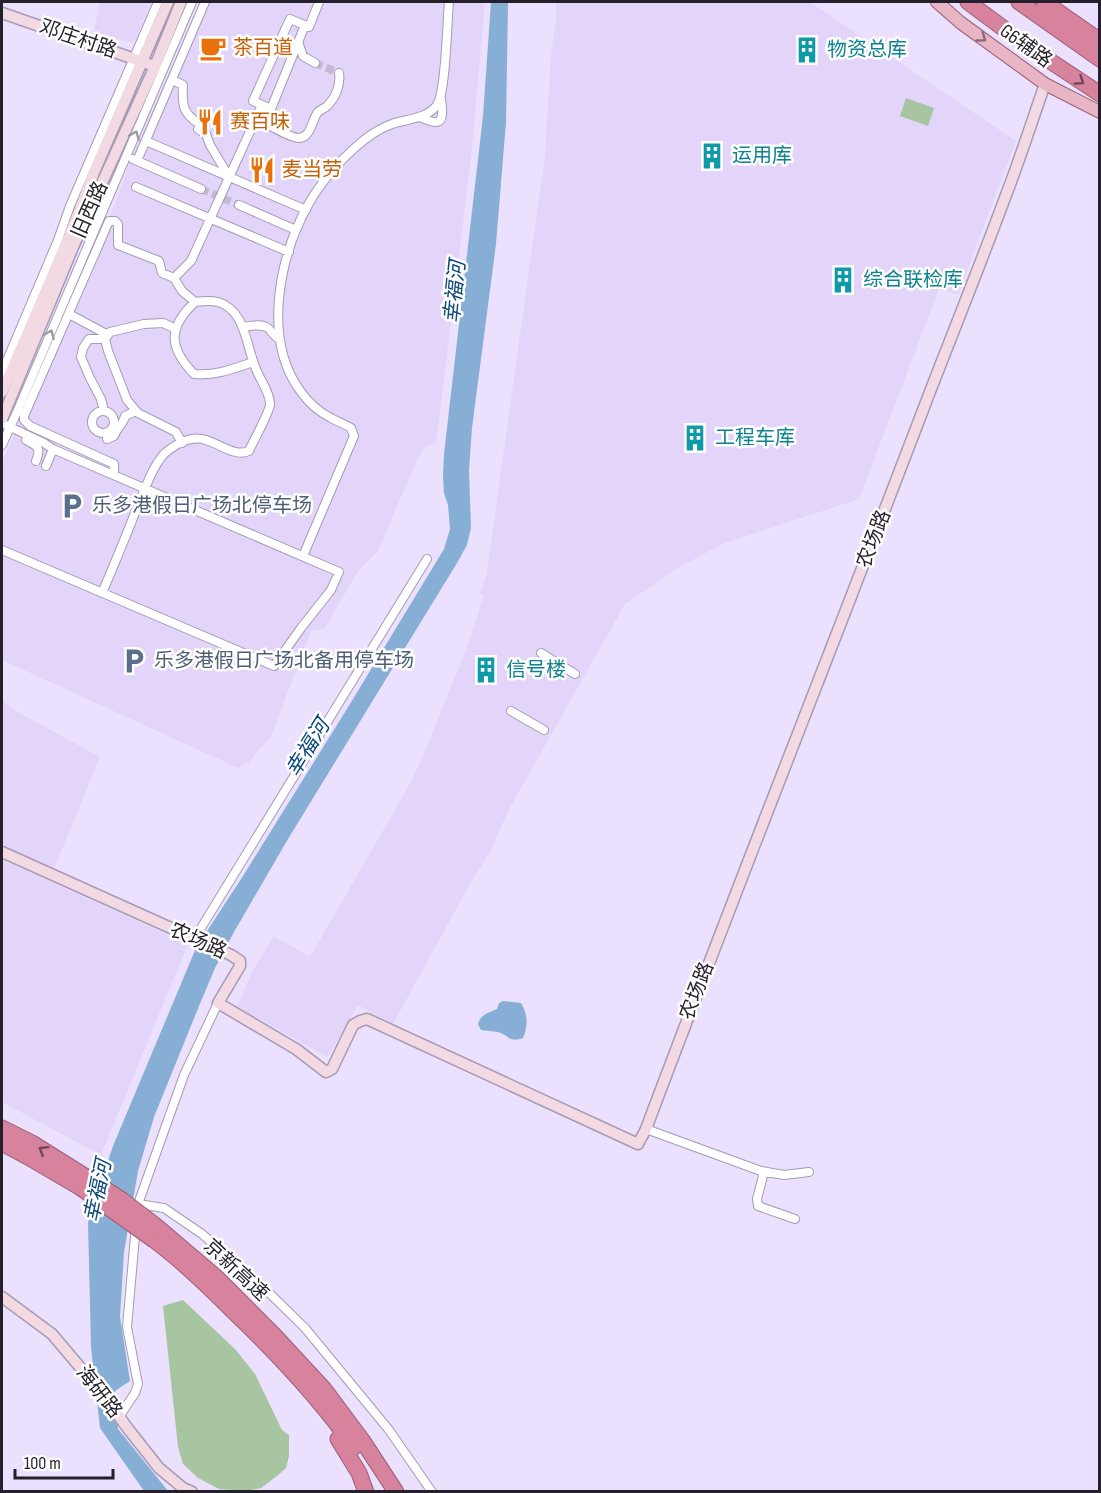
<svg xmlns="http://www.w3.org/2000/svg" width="1101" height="1493" font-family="'Sofia Sans Condensed','Noto Sans SC',sans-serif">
<rect width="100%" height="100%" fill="#ebe0fd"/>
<!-- built -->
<path fill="#e3d5fa" d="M100,2H151L134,43L94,31Z
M200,2H485L471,158L436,443L426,446L417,460L378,551L358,571L325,628L311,631L271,736L249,762L238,768L2,660V462L113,209L136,147Z
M556,2H810L1016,141L958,295L939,289L859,499L725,543L681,566L625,604L508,811L492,848L466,891L393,1024L358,1005L328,1057L237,1007L252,972L274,936L310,957L407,789L420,763L467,648L484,595L479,592L483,586L487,572L545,155L551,55L556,18Z
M2,700L16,711L100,757L53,871L2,848Z
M2,860L188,944L101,1155L2,1102Z"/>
<!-- green -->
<path fill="#a8c5a1" d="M906,98L934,108L928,126L900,116Z
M183,1300L236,1350L255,1374L282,1430L289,1435V1456L286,1468L277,1476L261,1488L247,1491L219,1489L198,1478L183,1464L178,1447L163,1306Z"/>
<!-- water -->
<path fill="#87aed4" d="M491,2H508L506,122L496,244L472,428L469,470L471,528L467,545L457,563L288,839L234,932L215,968L199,1006L154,1117L138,1171L124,1252L120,1317L130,1381L115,1391L118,1429L168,1491H144L100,1428L91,1347L88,1222L113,1146L196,948L243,876L350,704L444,549L450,529L448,505L444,493L443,476L444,454L483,116Z
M503,1001L521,1003C528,1014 528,1026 523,1038C509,1043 509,1035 498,1032C492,1031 486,1031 481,1030L478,1024C480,1015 488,1013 497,1009L499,1003Z"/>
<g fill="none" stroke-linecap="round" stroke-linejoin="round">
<!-- street-tunnel -->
<path stroke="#c3b9d3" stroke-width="8" stroke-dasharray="8 4" stroke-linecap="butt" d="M315,63L339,73
M201,189L239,205"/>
<!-- highway-tunnel -->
<path stroke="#c3b9d3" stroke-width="15" stroke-dasharray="15 8" stroke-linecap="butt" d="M1007,31L1026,45"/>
<!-- street casing -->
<g stroke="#a59ab6" stroke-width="10">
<path id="street" d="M298,42L303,56L315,63
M172,80L183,85C182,104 182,114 200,124L198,129L206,134L210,145L229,177
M262,105L271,109L305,25
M419,117C424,118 430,122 435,122C445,123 442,106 441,99
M256,118C266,123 289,138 299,138C311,138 312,119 318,112C320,110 323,109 326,107C335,99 341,85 339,73
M146,141L306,210
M133,159L201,189
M137,161L205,2
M136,187L289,252
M239,205L296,230
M195,302C167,328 169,348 194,374C215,376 233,369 253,362
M69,314L108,335
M243,327C251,326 261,323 268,328C272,332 274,336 279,339
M176,329L163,323L144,324L110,332L105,339L108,351L127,400L138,413L176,432L182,443
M2,372L58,240L70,206L158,2
M92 422a11 11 0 1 1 22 0a11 11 0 1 1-22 0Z
M104,411L101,399L90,378L81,357L83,348L89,339H105
M6,425L44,443L53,449L46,466
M107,439L114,436C118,425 123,426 125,416L136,411
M26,440C39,447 41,448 36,461
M2,445L17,412L192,2
M114,475V464L30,426L24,420V416L109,221H115L118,224V245L159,261L162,273L174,278
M2,550L274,666L301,628L331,590L339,572L53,449
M303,556L354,436L351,428C345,424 338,422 331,418C319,412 309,403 301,392C262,340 279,258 308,205C322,180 342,158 364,140C373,133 381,128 392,124C406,119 427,119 437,105C446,93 447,21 449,2
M102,593C114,565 126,536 137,508C145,490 151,469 164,454C170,448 183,440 192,439C212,435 231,459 249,451C253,441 270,412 270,404C270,392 260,380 256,369C246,347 246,310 218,302C211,300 202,301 195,302L182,291L174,278L191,261L262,105L253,101L290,19L309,27L319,2
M541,653L575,674
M511,711L544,730
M193,939L198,933L427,559
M646,1129L761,1171L784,1175L809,1172
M764,1172L757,1199L758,1206L795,1219
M138,1204L164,1208L202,1234L257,1281L305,1328L389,1430L432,1492
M137,1213L138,1204L184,1075L218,1003
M119,1417L135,1393L138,1384L127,1327L136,1225"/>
</g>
<!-- secondary casing -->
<g stroke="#a59ab6" stroke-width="13">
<path id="secondary" d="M2,13L149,64
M2,392L66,244L95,170L168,2
M2,419L73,247L155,66L181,2
M2,852L231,955L240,961V966L218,1003L296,1049L326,1072L332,1069L353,1025L360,1021L367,1019L638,1144L646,1129C739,881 837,636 931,389C956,325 982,260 1006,195C1020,159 1032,121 1045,84
M2,1297L52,1334L101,1392L129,1430L159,1468L183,1488L192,1492"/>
</g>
<!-- primary casing -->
<g stroke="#996075" stroke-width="14">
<path id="primary" d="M937,2L961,23L1045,84L1100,112"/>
</g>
<!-- highway casing -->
<g stroke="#996075" stroke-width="17">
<path id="highway" d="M968,2L1007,31
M1019,2L1100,59
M1044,2L1100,41
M1026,45L1100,94
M2,1128L32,1143L83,1175
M2,1143L28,1157L81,1188
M156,1226L217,1278L274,1335L324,1389L362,1440L396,1492
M154,1240C181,1260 206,1284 229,1307C274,1350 318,1396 354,1447
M338,1439L359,1473L366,1492"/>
</g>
<!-- street -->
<use href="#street" stroke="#fff" stroke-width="8"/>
<!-- secondary -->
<use href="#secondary" stroke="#f3dae2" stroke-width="10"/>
<!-- primary -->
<use href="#primary" stroke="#e8b5c4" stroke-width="12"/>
<!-- highway -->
<use href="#highway" stroke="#d8839d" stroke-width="15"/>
<!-- highway-bridge casing -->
<g stroke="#996075" stroke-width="17" stroke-linecap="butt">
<path id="highway-bridge" d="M83,1175L122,1200L156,1226
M81,1188L154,1240"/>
</g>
<!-- highway-bridge -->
<use href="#highway-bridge" stroke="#d8839d" stroke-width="15"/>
</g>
<!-- one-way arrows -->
<defs><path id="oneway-chevron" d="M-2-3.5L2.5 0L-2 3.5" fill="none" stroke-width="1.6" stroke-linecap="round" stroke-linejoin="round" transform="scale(1.5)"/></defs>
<use stroke="#866a77" href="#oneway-chevron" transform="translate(982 38) rotate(36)"/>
<g stroke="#6c4758">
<use href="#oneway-chevron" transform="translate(1080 81) rotate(34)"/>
<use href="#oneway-chevron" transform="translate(43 1150) rotate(-148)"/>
</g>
<g stroke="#9c9a9f">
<use href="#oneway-chevron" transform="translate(135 135) rotate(-67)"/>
<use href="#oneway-chevron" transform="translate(50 334) rotate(-67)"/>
</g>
<!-- icons -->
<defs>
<g id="cafe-bare" transform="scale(2.07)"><path d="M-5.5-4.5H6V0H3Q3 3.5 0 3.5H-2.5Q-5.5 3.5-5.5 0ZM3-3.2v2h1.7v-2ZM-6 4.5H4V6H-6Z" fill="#e8710a" stroke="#fff" stroke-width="2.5" paint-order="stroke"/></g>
<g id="building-bare" transform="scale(2.07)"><path d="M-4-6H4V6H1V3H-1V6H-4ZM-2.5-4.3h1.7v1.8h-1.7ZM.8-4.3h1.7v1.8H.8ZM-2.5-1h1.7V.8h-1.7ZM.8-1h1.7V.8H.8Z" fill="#0f9aa8" stroke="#fff" stroke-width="2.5" paint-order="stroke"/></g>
<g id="restaurant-bare" transform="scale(2.07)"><path d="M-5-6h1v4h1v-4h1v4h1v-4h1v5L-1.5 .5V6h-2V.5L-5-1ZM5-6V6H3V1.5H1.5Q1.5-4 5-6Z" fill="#e8710a" stroke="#fff" stroke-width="2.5" paint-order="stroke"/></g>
<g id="parking-bare" transform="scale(2.07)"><path d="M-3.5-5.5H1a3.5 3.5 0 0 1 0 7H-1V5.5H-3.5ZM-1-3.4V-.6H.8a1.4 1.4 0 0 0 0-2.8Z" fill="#5c6f8a" stroke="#fff" stroke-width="2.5" paint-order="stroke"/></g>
</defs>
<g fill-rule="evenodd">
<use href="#cafe-bare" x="213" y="48"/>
<use href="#building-bare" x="807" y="50"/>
<use href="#restaurant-bare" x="210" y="122"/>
<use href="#building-bare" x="712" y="156"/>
<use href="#restaurant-bare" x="262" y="170"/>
<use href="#building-bare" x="843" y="280"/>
<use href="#building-bare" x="695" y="438"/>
<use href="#parking-bare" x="72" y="506"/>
<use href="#parking-bare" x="134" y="661"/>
<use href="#building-bare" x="486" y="670"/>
</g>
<g text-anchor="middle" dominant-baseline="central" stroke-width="5" stroke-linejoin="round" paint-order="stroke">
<!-- street labels -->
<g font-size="20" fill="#241f2a" stroke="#fff">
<text transform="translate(78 39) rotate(19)">邓庄村路</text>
<text transform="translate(1026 46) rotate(36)">G6辅路</text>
<text transform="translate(90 210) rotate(-66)">旧西路</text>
<text transform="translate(874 539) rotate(-69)">农场路</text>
<text transform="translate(198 941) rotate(24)">农场路</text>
<text transform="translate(697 991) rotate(-69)">农场路</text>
<text transform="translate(236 1270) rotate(43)">京新高速</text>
<text transform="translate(99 1392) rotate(52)">海研路</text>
</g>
<!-- food labels -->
<g font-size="20" fill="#c56008" stroke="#fff" text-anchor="start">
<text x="233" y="48">茶百道</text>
<text x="230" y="122">赛百味</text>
<text x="282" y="170">麦当劳</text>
</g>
<!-- culture labels -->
<g font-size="20" fill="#0d838f" stroke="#fff" text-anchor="start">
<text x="827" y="50">物资总库</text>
<text x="732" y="156">运用库</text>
<text x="863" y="280">综合联检库</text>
<text x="715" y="438">工程车库</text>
<text x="506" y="670">信号楼</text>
</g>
<!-- service labels -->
<g font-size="20" fill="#4e5e75" stroke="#fff" text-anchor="start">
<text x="92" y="506">乐多港假日广场北停车场</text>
<text x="154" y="661">乐多港假日广场北备用停车场</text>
</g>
<!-- water labels -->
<g font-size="21" font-style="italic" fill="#0a4979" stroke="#fff">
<text transform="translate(455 292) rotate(-84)">幸福河</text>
<text transform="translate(308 748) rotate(-58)">幸福河</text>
<text transform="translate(98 1191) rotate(-78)">幸福河</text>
</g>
</g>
<!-- border -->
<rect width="1101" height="1493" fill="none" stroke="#241f2a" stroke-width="6"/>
<!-- scale -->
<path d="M15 1469v9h98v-9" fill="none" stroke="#241f2a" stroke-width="3"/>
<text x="24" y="1469" font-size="18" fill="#241f2a" stroke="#ffffff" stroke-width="4.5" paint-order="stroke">100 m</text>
</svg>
